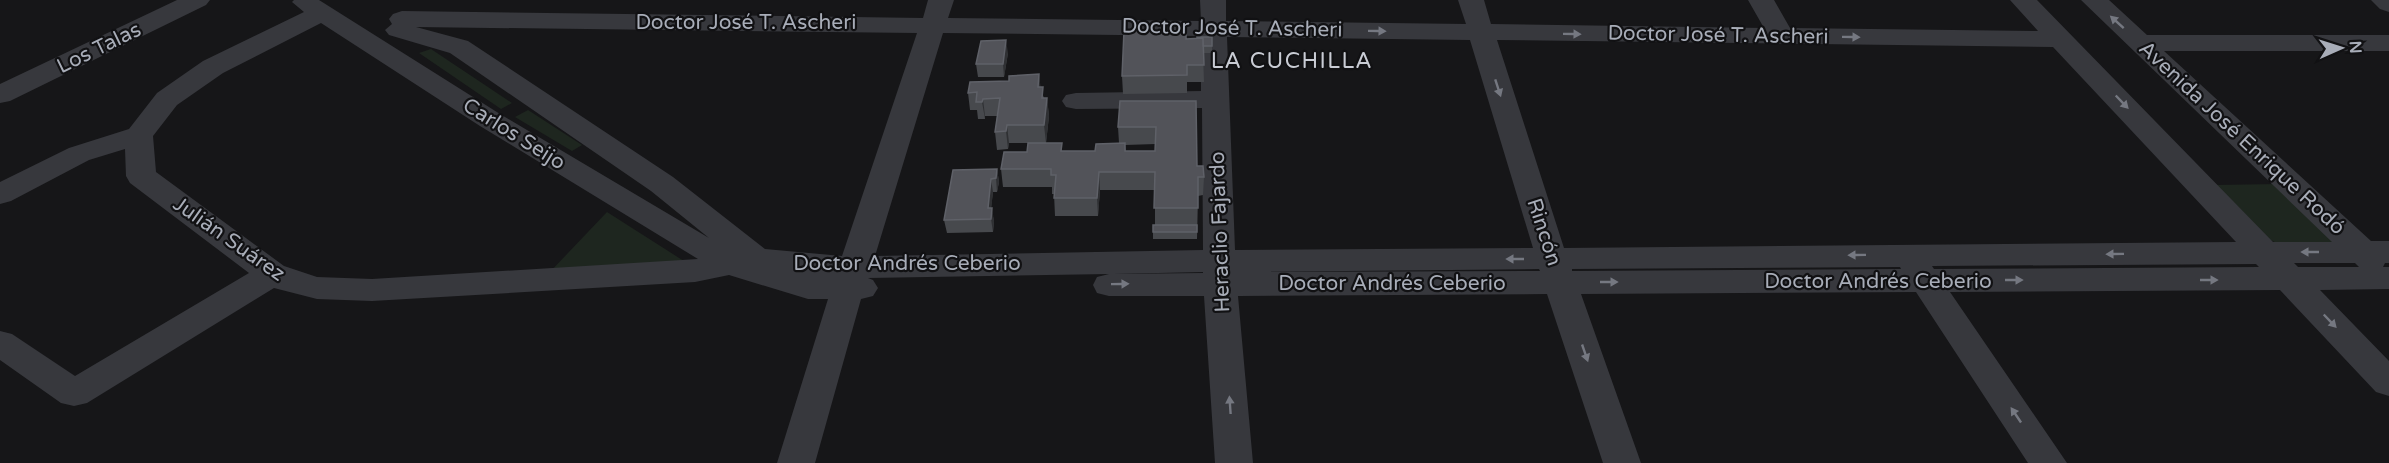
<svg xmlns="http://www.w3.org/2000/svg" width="2389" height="463" font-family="'Varela Round',sans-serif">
<rect width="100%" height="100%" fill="#161618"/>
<!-- green -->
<path fill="#1e261f" d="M431,49L512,103L501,109L419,53Z
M528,110L582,145L572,151L515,117Z
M2280,184L2345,244C2326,244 2303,248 2284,245C2258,240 2231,203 2213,185Z
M607,212L687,263L548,274Z"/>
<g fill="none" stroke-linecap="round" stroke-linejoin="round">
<!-- minor -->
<path fill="#37383d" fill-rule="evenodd" d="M177,0H210L206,5L10,101L0,103V84Z
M294,0H319L500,114L709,238L651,191L450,53L389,35L385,30L392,24L389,19L393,14L402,11L923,18L928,0H954L948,18L1201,21L1200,0H1226V21L1466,24L1458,0H1484L1491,24L1764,28L1748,0H1774L1790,28L2038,31L2010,0H2037L2273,242H2332L2081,0H2109L2147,35H2389V51H2164L2371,241H2389V263H2385L2383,267H2389V289L2320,290L2389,361V396L2376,392L2280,290L1950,292L2067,463H2028L1916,292L1581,294L1641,463H1603L1547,294L1238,296L1253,463H1215L1204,296H1109L1097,293L1093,285L1097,277L1109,274L868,278L873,280L878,288L873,296L861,299L815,463H777L828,299H808L729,275L695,282L372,301L317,299L274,288L87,403L74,406L61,403L0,360V331L12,334L75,376L249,273L130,183L126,176L125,149L89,160L11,201L0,204V182L69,148L129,129L157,93L203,61L304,12L292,2ZM321,23L480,126L698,259L372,279L317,277L284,266L156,172L153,136L177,105L223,73ZM416,27L917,33L842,256L765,249L673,177L468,41ZM943,33L1201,36V91L1076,93L1066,95L1062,101L1066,107L1076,109L1202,108L1203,250L875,256ZM1227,37L1470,40L1533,248L1235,250ZM1497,40L2053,47L2236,242L1564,248ZM2294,263H2355L2359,267H2298ZM2256,264L2259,267L1934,269L1932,266ZM1900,267L1901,269L1572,271V269ZM1539,269L1540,271L1236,272ZM1203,272V273L1114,274Z
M2371,0H2389V12L2380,9Z"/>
</g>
<!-- wall -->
<path fill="#47494d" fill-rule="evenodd" d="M1212,37V53H1203L1204,82H1187V93L1123,94L1122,76L1186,39Z
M1008,53L1004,77H978L976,64Z
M1039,74L1040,87L1044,98H1047L1049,116L1046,143H1009L1008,149L997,150L995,132L997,116H985V119H978L977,110H970L968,93Z
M1196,101L1197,166L1204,177L1203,195L1198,196L1197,239H1153V225H1155V190H1100L1098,216H1055L1054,194H1052V187H1003L1001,169L1063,151H1095L1119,143L1118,127ZM1156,144L1155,151H1126L1125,145Z
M997,169L999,182L997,192H993L991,208L994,221L993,232L947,233L944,220Z"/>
<!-- shaded-wall -->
<path fill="#2f3033" d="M1006,40L1008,53L1004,77L1003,64Z
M1039,74L1041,91L1038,87Z
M1047,98L1049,116L1046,143L1044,125Z
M983,99L985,116V119L982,102Z
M1007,125L1009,143L1008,149L1006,131Z
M997,169L999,182L997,192L996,178Z
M1099,172L1100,190L1098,216L1097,198Z
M991,179L993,192L990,219L988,208Z
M992,208L994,221L993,232L991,219Z"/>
<!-- building -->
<path fill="#525359" stroke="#5f6168" stroke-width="1.5" d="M1186,30V39L1203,38L1204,65H1187V75L1122,76L1124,31Z
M1197,37H1212V46H1203V38H1197Z
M1006,40L1003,64H976L981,41Z
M1039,74L1038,87H1043L1042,98H1047L1044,125H1007L1006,131L995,132L1000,98L983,99L982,102H976L977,92L968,93L970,82L1009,81V76Z
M1120,101H1196L1197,166H1203L1204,177H1198V208H1154L1155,172H1099L1097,198H1054L1056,175H1051V169H1001L1004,152H1027L1028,143H1062L1061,151H1095L1096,144L1125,143V151H1155L1156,127H1118Z
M997,169L996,178L991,179L988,208H992L991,219L944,220L953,170Z
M1153,225H1197V232H1153Z"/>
<!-- one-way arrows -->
<defs><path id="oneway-solid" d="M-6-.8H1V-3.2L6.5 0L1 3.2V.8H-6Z" transform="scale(1.5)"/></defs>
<g fill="#757881">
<use href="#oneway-solid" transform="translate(2117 22) rotate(-138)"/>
<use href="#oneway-solid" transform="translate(1377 31) rotate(1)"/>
<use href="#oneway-solid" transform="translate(1572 34) rotate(1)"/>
<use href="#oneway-solid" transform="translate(1851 37) rotate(1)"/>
<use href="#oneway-solid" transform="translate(1498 88) rotate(72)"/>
<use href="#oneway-solid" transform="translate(2122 102) rotate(46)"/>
<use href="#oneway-solid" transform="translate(2310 252) rotate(180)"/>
<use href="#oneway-solid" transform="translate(2115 254) rotate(179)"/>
<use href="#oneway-solid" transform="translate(1857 255) rotate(179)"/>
<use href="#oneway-solid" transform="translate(1515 259) rotate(180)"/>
<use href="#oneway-solid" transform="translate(2014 280)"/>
<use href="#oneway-solid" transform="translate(2209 280)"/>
<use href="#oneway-solid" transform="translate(1609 282)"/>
<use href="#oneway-solid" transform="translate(1120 284) rotate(-1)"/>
<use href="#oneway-solid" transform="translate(2330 321) rotate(46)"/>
<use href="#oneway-solid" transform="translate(1585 353) rotate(71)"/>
<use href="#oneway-solid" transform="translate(1230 405) rotate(-94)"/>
<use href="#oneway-solid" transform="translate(2016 415) rotate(-124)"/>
</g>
<g text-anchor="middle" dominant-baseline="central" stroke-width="4.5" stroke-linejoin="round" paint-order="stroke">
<!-- street labels -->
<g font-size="21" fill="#a8adb8" stroke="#111113">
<text x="746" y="22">Doctor José T. Ascheri</text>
<text transform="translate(1232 28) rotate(1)">Doctor José T. Ascheri</text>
<text transform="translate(1718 35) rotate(1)">Doctor José T. Ascheri</text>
<text transform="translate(99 48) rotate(-26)">Los Talas</text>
<text transform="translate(514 134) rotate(32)">Carlos Seijo</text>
<text transform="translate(2242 138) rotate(43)">Avenida José Enrique Rodó</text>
<text transform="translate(1220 232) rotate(-92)">Heraclio Fajardo</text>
<text transform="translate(1544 232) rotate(72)">Rincón</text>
<text transform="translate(229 239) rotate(35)">Julián Suárez</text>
<text x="907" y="263">Doctor Andrés Ceberio</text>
<text x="1878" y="281">Doctor Andrés Ceberio</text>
<text x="1392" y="283">Doctor Andrés Ceberio</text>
</g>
<!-- neighbourhood labels -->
<g font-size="22" letter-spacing="1.5" fill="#c9ccd4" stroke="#111113">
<text x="1292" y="61">LA CUCHILLA</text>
</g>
</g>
<!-- north arrow -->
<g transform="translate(2341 48) rotate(87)" stroke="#111113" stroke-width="4.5" paint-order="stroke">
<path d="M0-4.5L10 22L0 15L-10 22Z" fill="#a8adb8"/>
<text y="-9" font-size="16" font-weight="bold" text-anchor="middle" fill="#a8adb8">N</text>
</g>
</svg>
